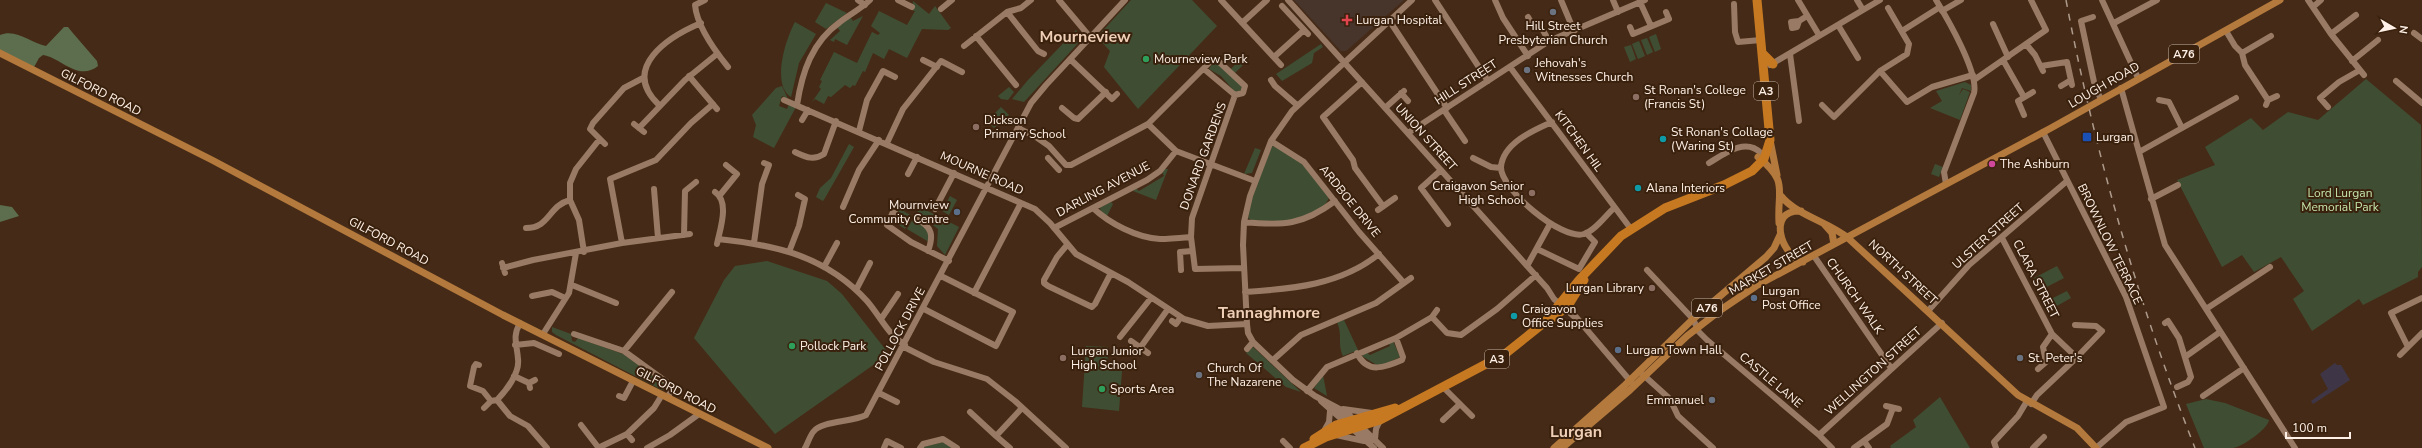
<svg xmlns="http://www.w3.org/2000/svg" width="2422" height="448" font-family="'Nunito Sans',sans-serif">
<rect width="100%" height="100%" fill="#452b17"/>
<!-- industrial -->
<path fill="#3e3646" d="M2335,363L2337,365H2341L2350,380L2313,404L2311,401L2328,389L2320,374Z"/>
<!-- medical -->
<path fill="#47352c" d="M1294,0H1404L1346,51H1341Z"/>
<!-- green -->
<path fill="#3f4e33" d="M1131,0H1192L1217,26L1138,109L1104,67L1110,51L1097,37Z
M913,1L929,14L935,6L951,28L948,30L922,29L907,58L889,49L884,59L873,53L865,72L863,71L855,86L853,85L850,88L845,85L831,97L828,96L824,104L815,99L812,102L821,89L819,87L822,81L820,80L834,52L857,63L872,32L878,35L880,33L871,26L879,11L907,25L915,11L912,10Z
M826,3L847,13L826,29L815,22Z
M863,16L847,45L835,39L834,42L830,40L840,31L837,27L850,17L853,21Z
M795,22L816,34L799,63L791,97C771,85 786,38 795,22Z
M1076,30L1082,39L1024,102L1012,99L1028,80Z
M1656,34L1661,49L1655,52L1649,37Z
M1647,38L1653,52L1647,55L1641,40Z
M1639,41L1645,56L1638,59L1632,44Z
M1321,44L1323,47L1314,53L1312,63L1282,81L1276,74Z
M1631,45L1636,59L1630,62L1624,47Z
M1243,56L1248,60L1235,73L1231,69Z
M1214,61L1242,85L1243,89L1236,93L1221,76L1209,69Z
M2366,79L2421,125L2422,267L2418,272V277L2363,305L2359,299L2312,331L2293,299L2304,291L2281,257L2254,272L2242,255L2222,267L2177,180L2215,165L2205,147L2251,118L2263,130L2288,112L2318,120Z
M1965,82L1971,85V91L1962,88L1959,95L1963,89L1970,92L1960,120L1930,108L1942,101L1936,91Z
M782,86L788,99L782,96L779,106L787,109L789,104L796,107L774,148L753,137L756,125L752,115L776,88Z
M1009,87L1014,92L1008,100L1001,99L998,96Z
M1001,107L1009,115L994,128L987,121Z
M849,144L854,147L825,198L823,201L816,197L820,188L831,178Z
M1272,146C1298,152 1314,178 1329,198C1316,225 1275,222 1251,220L1248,218L1252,197Z
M1255,148L1261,150L1252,173L1244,174Z
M1935,164L1943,167L1939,177L1931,174Z
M1165,169H1168L1156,200L1133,191L1136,188L1139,191L1164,176L1162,172Z
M950,196L957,200L949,215L942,211Z
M1111,202L1113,204L1107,216L1101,213L1100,207Z
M920,207L959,227L945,255L937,246L938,229L917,213Z
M900,209L912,216L905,229L893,221Z
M913,219L915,224H922L929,232V242L907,229Z
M767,261L827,281L842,294L889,354L775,434L694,338L724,280L735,266Z
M2057,266L2064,278L2041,290L2034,278Z
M2067,291L2071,298L2055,307L2051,299Z
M1344,320L1358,350L1343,356C1337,343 1343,336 1337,322Z
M552,327L571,334L572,341L575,342L578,338L623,354L667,385V389L662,390L556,335L552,332Z
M1393,341L1400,357L1380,367L1362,356L1366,352L1370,355L1390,346L1389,343Z
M1086,346L1108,347L1107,370L1122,371L1119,411L1082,407Z
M1253,347L1301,392L1286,387L1246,353Z
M1323,375L1327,396L1314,388Z
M1940,397L1970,448H1891L1890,446L1916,427L1913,420Z
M2206,399L2225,403L2269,420C2268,429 2242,447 2233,448C2223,448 2213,448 2204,448L2186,404Z
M943,442L952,448H923V447Z"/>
<!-- forest -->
<path fill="#5c6e4d" d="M64,27H68L72,32L97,61L98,66C78,82 60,57 43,55L39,58L33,69L0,51V35C16,28 31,43 46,46Z
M0,205L12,207L19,216L0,222Z"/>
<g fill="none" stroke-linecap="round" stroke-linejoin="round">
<!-- minor -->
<path stroke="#997a64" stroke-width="6" d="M705,0L695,5C697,27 715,51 728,67
M858,0L865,5
M898,0L912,7
M1059,0L1090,37
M1221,0L1281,65
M1288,0L1547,288L1554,299L1578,320
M1435,0L1488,81
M1495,0L1503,18L1528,56
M1561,0L1574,31
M1613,0L1618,12
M1798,0L1819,35
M1857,0L1863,10
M1936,0C1947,18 1979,73 1974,93L1944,172L1946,184
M2102,0L2138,78
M2308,0L2331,34L2364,75
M1640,2L1651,26
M1734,4L1735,32L1738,42L1761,40
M1282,6L1308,34
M2313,7L2321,0
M941,9L952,0
M1942,11L1961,0
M1007,12L1038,51L1044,54
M1528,17L1533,26L1541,27L1549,41
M2093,17L2081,21L2094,82L2101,100
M1389,20L1447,108
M1799,21L1791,22L1792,28L1797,27L1799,21L1807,16
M1242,23L1267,0
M2114,23L2157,0
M1993,24L2008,57
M1838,25L1858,58
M1630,27L1633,34L1669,19L1666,12
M1902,31L1940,7
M2226,31L2235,46L2242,53L2245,65L2268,100
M2414,33L2422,39
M2331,34L2356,15
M976,36L1016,85
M2026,44L2035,55L2043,71
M964,46L1007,12L1021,8L1031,0
M2242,53L2271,36
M1790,54L1799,121
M1274,57L1304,30
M1070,59L1112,99L1117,94
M923,60L937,67
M2003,60L2024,97
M2352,61L2378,40
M1770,65L1880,0
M2041,66L2067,62L2072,85
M1510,67L1631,229
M1204,69L1235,95
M1880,71L1907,102L1932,87L1973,75
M689,76L717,109
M1271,80L1275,86L1297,105
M1974,80L2046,30L2031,0
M2396,81L2422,103
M1362,82L1323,117L1353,160L1355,168L1383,206
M2061,86L2071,80
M2121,88L2165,245L2295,448
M1401,93L1408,101
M1235,95L1192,218L1191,237L1195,269L1244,268
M784,100L1035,209L1050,223L1076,254L1128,282L1184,319L1208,326L1247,324
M2159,100L2169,102L2182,128
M659,105C620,68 668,37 701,23
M797,105C802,72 812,42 840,22C850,14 861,9 870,0
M1822,105L1834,117L1880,71L1907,54L1909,44L1888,8
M2266,105L2268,100L2277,96
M2328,107L2320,98L2339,82L2360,70
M1062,108L1074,118L1078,119L1106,92
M1385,108L1404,91
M1444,110L1465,141
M2024,115L2018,101L2033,92
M802,120L808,110
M1552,122C1534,130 1503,143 1501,167C1500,189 1562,241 1584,234C1595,231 1606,215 1614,208
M634,124L644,132
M1148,124L1176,151L1255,181
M639,128L685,80L717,54
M1018,128L1036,137L1049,146L1066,165H1071L1148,124L1213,59L1217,60L1245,86L1243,93L1235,95
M859,131L867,100L883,71L895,77
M2043,132L2126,297L2164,407L2126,422L2096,448
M1408,133L1549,41L1645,0
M1271,141L1304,162L1359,232L1404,283
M887,143L903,109L941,61L962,72
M605,144L590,129L593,123L624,88L643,78
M795,152C806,157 813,161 824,154L836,121
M2139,152L2236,98
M1048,158L1059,170
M1473,158L1491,167L1501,168
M1709,163C1724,154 1745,137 1761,153
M1441,170L1421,188L1448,224
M908,174L917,157
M654,189L658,238
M715,192C730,202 720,229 717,244
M720,195L737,174L726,165
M2151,199L2178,185
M843,207L859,170L879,140
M1093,208C1109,223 1137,238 1160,239C1170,239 1180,238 1191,237
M935,209L954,173
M1378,210L1395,198
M896,214L893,212L887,225L911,242L949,261
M917,219C932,227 934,235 928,251
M1244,222C1283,226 1303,225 1335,201
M526,228C550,228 548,206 570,200
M1054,228L1147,180L1160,171L1176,151
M684,235L685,191L696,182
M2002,238L2052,334L2072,353L2074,357
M718,239C776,245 826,256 867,301C880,316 888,335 905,345
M622,243L610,179L656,160L691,123L713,104
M754,243L762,184L769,165L764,163
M1067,245L1057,257L1044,280V283L1048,286L1092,307L1095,304L1111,273
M1537,249L1579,269L1595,242L1586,233
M584,252L579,220L570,200V183L576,169L599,140
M789,252L799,226L805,199L798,195
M1814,256L1891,368
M502,263L505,273
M1527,266L1550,224
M824,267L837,243
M503,268L533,260L622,243L690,234
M1181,270L1180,252L1192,251
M1647,270L1693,319L1699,332L1707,340L1819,435L1832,448
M572,285L616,303
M856,290L870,263
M1245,292C1292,289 1341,285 1379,254
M974,293L1021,203
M532,296L552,292L565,298
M924,309L996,346L1013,312L941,276
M2206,309L2270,267
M1928,311L1969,265L2067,181
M1432,317L1447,333L1461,335L1497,309L1536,275
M1576,317L1632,383
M881,319L898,294
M1172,321L1176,324L1181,317
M520,323C512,337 517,344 518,359C520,373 506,391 497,400L510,416L528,426L547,448
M2165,323L2168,321L2179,338L2191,377L2188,382L2177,387
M543,334L569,293L576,253
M574,334L624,351L672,386L668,398
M1120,337L1151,298
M1131,341L1148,353
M515,345L534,343L559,354
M904,347L934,362L987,379L1015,401L1066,448
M2408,347L2391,313L2422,298
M1140,348L1168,309
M1247,349L1253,342
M624,351L672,292
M1357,353C1367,375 1386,367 1402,360L1403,357L1396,338
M2400,355L2422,333
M2074,357L2079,355L2102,331L2096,326L2075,325
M2185,357L2220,332
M1273,360L1301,335L1376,303L1411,278
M479,365L476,364L474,367L470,386L483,391L491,401L497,400
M2038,369L2046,362L2043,347L2052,334
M1639,371L1670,399L1678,416L1713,448
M514,376L529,383
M530,388L529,383L535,380
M1444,388L1472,416
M1307,391L1327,367L1396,338L1432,317L1437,310
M879,393L897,402
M619,396L624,398L633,381
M2203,396L2244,368
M1321,401L1374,448
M2031,404L2037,395L2073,361L2074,357
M1886,406L1899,409
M484,408L491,401
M1333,408L1371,441
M1343,409L1372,413
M970,412L996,436L1022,408
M1443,420L1460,404
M581,425L598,447
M1324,431L1329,422L1330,411
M627,434L632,440
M1336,435L1364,441
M1819,435L1942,323
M996,436L1010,448
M1375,439L1376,429L1380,420
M1283,441L1290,448
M1864,441L1869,448
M598,448L627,434L654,408L662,395
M647,448L670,435L699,414
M805,448C808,443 810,435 814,431C822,421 853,422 866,415L1031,103L1046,85L1125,0
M884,448L887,441L901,448
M920,448L923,444L943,439L957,448
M1383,448L1347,413L1315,396L1293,380L1253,342L1248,333L1247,324L1243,245L1244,222L1250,196L1271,141L1292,111L1412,0
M1854,448L1887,424L1893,408
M1996,448L1994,442L2018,416L2027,401
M2033,448L2044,437"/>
<!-- major -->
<path stroke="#b4793c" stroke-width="7" d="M0,53L212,160L503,315L768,448
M1770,140L1777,175
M1758,157C1789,182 1777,189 1779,223
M1781,196C1796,215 1829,222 1848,238L2018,395L2077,428L2096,448
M1801,211C1767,209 1780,255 1803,262
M1824,224L1832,233L1834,244
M1554,448L1625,385L1693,319L1766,257L1774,248L1780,235
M1562,448L1630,390L1687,336L1722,309L1756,286L2051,128L2280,0"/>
<!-- highway -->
<path stroke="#c67921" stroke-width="9" d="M1762,53L1773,64
M1550,320L1568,306L1584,280
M1314,439L1336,425L1395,408
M1304,448L1326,437L1380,420L1505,354L1545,322L1579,280L1621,236L1665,208L1724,185L1752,171L1764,159L1770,140L1757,0"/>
<!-- rail -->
<path stroke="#ad9a8b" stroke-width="1.5" stroke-dasharray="7 7" stroke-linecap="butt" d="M2066,0C2095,153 2138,303 2195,448"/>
</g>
<!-- markers -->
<g fill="#6b7280" stroke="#3a210d" stroke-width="1.5">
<circle cx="1553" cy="12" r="4"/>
<circle cx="1527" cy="70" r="4"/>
<circle cx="2020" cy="358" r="4"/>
<circle cx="1199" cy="375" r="4"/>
<circle cx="1712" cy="400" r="4"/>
</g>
<path fill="#e0444e" stroke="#3a210d" stroke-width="1.5" d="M1345 14h4v4h4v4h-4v4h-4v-4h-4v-4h4z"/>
<g fill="#2e9e5b" stroke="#3a210d" stroke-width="1.5">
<circle cx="1146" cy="59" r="4"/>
<circle cx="792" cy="346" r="4"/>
<circle cx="1102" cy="389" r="4"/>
</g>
<g fill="#8d6e63" stroke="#3a210d" stroke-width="1.5">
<circle cx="1636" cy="97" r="4"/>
<circle cx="976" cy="127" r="4"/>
<circle cx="1532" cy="193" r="4"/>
<circle cx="1652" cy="288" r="4"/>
<circle cx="1063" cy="358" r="4"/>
</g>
<rect fill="#1a4fb4" stroke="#3a210d" stroke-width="1.5" x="2082" y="132" width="10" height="10" rx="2"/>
<g fill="#0f9aa8" stroke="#3a210d" stroke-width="1.5">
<circle cx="1663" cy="139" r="4"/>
<circle cx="1638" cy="188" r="4"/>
<circle cx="1514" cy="316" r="4"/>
</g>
<circle fill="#d1479c" stroke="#3a210d" stroke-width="1.5" cx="1992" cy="164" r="4"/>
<g fill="#5c6f8a" stroke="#3a210d" stroke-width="1.5">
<circle cx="957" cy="212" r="4"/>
<circle cx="1754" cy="298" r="4"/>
<circle cx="1618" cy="350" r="4"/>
</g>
<g text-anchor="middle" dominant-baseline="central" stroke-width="4" stroke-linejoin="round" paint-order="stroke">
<!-- shield labels -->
<g fill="#3a210d" stroke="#c4b3a6" stroke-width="1">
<rect x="2169" y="45" width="30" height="18" rx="3"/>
<rect x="1754" y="82" width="24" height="18" rx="3"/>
<rect x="1692" y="299" width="30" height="18" rx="3"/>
<rect x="1485" y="350" width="24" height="18" rx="3"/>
</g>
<g font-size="11" font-weight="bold" fill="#fff1e7">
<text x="2184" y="54">A76</text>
<text x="1766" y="91">A3</text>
<text x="1707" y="308">A76</text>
<text x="1497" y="359">A3</text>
</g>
<!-- poi labels -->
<g font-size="12" fill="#fff1e7" stroke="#3a210d" text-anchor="start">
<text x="1356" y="20">Lurgan Hospital</text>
<text x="1553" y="26" text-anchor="middle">Hill Street<tspan x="1553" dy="14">Presbyterian Church</tspan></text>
<text x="1154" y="59">Mourneview Park</text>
<text x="1535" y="63">Jehovah's<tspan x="1535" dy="14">Witnesses Church</tspan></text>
<text x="1644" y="90">St Ronan's College<tspan x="1644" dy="14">(Francis St)</tspan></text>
<text x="984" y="120">Dickson<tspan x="984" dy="14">Primary School</tspan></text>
<text x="1671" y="132">St Ronan's Collage<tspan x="1671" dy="14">(Waring St)</tspan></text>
<text x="2096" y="137">Lurgan</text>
<text x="2000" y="164">The Ashburn</text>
<text x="1524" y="186" text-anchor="end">Craigavon Senior<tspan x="1524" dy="14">High School</tspan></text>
<text x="1646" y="188">Alana Interiors</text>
<text x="949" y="205" text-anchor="end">Mournview<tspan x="949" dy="14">Community Centre</tspan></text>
<text x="1644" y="288" text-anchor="end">Lurgan Library</text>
<text x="1762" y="291">Lurgan<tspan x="1762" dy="14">Post Office</tspan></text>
<text x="1522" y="309">Craigavon<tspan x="1522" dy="14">Office Supplies</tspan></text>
<text x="800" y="346">Pollock Park</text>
<text x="1626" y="350">Lurgan Town Hall</text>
<text x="1071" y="351">Lurgan Junior<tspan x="1071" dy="14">High School</tspan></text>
<text x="2028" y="358">St. Peter's</text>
<text x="1207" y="368">Church Of<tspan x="1207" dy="14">The Nazarene</tspan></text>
<text x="1110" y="389">Sports Area</text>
<text x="1704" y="400" text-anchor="end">Emmanuel</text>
</g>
<!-- street labels -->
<g font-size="12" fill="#fff1e7" stroke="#3a210d">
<text transform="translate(1466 82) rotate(-33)">HILL STREET</text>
<text transform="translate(2104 85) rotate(-30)">LOUGH ROAD</text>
<text transform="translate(101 92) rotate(27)">GILFORD ROAD</text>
<text transform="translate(1426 137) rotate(48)">UNION STREET</text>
<text transform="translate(1579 141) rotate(54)">KITCHEN HIL</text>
<text transform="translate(1203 156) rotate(-70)">DONARD GARDENS</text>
<text transform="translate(982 173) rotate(24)">MOURNE ROAD</text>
<text transform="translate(1103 189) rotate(-28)">DARLING AVENUE</text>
<text transform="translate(1350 201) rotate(51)">ARDBOE DRIVE</text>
<text transform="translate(1988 236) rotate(-42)">ULSTER STREET</text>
<text transform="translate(389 241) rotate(28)">GILFORD ROAD</text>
<text transform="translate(2110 244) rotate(64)">BROWNLOW TERRACE</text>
<text transform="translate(1771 268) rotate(-30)">MARKET STREET</text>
<text transform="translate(1903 272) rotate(43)">NORTH STREET</text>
<text transform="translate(2036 279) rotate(63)">CLARA STREET</text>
<text transform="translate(1855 296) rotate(55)">CHURCH WALK</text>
<text transform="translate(900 329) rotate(-62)">POLLOCK DRIVE</text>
<text transform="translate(1873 371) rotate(-42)">WELLINGTON STREET</text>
<text transform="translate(1771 380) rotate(40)">CASTLE LANE</text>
<text transform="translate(676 390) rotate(27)">GILFORD ROAD</text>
</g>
<!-- park labels -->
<g font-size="12" fill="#c4e5aa" stroke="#3a210d">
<text x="2340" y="193">Lord Lurgan<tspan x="2340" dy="14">Memorial Park</tspan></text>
</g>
<!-- district labels -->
<g font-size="16" font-weight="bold" fill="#efceb6" stroke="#3a210d">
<text x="1085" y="37">Mourneview</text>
<text x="1269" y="313">Tannaghmore</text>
<text x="1576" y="432">Lurgan</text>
</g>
</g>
<!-- north arrow -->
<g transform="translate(2394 28) rotate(99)" stroke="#3a210d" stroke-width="3" paint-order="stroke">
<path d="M0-3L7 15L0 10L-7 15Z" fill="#fff1e7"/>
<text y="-6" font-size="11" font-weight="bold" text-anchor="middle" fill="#fff1e7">N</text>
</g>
<!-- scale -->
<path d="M2286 432v6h64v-6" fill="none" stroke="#fff1e7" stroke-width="2"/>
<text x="2292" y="432" font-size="12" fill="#fff1e7" stroke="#3a210d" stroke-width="3" paint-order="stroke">100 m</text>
</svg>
